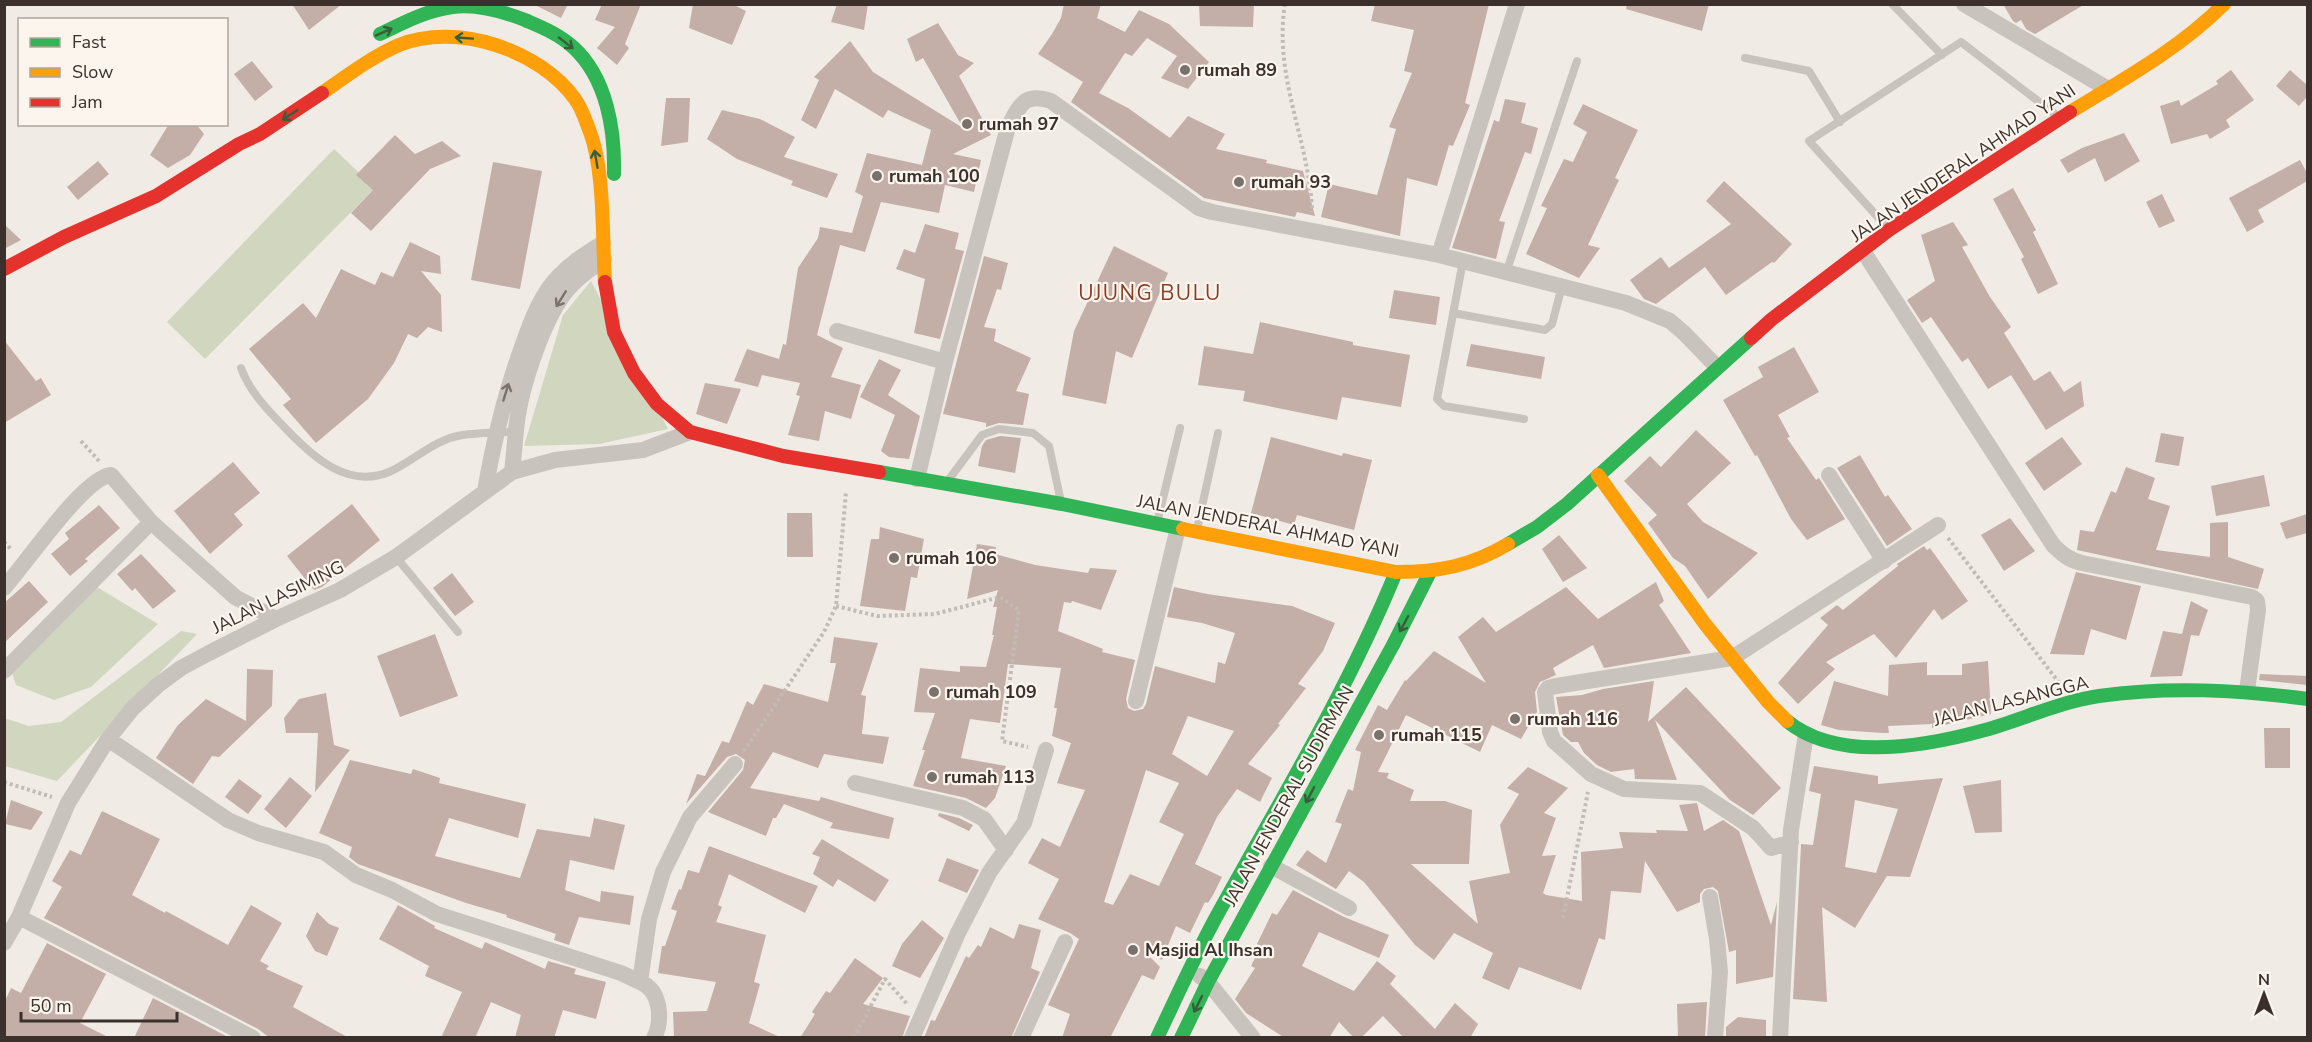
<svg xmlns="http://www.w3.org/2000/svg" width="2312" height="1042" font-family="'Nunito Sans',sans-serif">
<rect width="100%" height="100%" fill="#f0ebe5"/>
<!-- green -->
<path fill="#d1d6bf" d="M334,149L373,186V190L205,359L167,322Z
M591,281L668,429L599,444L524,446L563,315Z
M97,587L158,624L91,687L54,700L16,685L12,673Z
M181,631L197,634L57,781L5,766L4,718L29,726L61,722Z"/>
<!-- building -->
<path fill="#c3afa7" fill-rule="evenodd" d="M292,4H342L309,30Z
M533,4H568L561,18Z
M602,4H641L625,44L629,48L617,65L597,48L615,27L595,20Z
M693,4H732L746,11L732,45L689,28Z
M837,4H868L864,30L831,22Z
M1064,4H1101L1097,18L1125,32L1139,10L1169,24L1209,62L1188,89L1161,78L1177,56L1147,38L1132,56L1125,53L1099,93L1128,108L1170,138L1188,116L1225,134L1216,149L1267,160L1266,163L1303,171L1315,216L1297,212L1295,217L1204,198L1071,102L1083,82L1038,54L1052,34L1061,18Z
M1199,4H1254L1253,27L1200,26Z
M1375,4H1489L1465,103L1470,105L1453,146L1449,145L1437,186L1407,178L1400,236L1321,217L1329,184L1377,195L1396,129L1389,127L1412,73L1404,71L1414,30L1371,21Z
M1627,4H1709L1702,31L1626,9Z
M2003,4H2085L2035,34L2026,29L2021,20L2016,23L2013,21Z
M938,23L958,55L974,63L959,76L991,135L953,154L981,160L974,192L945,185L939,213L881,202L865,252L840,245L817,335L843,348L831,377L861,385L851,419L825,411L819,441L788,435L800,396L796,395L800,383L762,375L758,387L734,381L747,349L779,359L783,344L786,345L798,268L818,238L820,227L852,233L863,196L855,192L867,153L922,165L931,130L888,110L883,118L835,89L816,129L801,120L819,80L814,77L850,41L873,72L963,128L923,58L916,62L907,39Z
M252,61L273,87L255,101L234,74Z
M2231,70L2254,100L2226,120L2230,127L2210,139L2207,134L2171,144L2160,106L2179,100L2181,106L2218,84L2216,81Z
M2290,70L2307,85V97L2299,106L2276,86Z
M666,98H690L688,142L661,146Z
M1505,99L1526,103L1521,123L1538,128L1531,154L1525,152L1499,221L1505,222L1496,259L1452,248L1494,120L1499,122Z
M1583,104L1638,130L1615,178L1619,180L1588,245L1600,248L1579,278L1526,254L1547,208L1541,206L1564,159L1573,162L1587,132L1573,124Z
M722,110L760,119L795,137L784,157L838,174L827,198L791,185L793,181L737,159L707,139Z
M169,124H196L204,134L190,155L168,168L150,155Z
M2124,133L2140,161L2105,182L2095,158L2068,173L2060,160L2082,148Z
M395,135L415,154L442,141L461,156L430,169L371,231L351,213L373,190L356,175Z
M2300,160L2307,173V181L2258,210L2264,222L2247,232L2229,198Z
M98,161L109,174L78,200L67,187Z
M493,162L542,171L520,289L471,280Z
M1724,181L1792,244L1774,263L1772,262L1726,295L1705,267L1656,304L1644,299L1630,280L1661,257L1669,268L1731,224L1706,201Z
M2013,188L2036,230L2033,232L2058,284L2038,294L2021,259L2024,257L1993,199Z
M2162,194L2175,221L2159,228L2146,202Z
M1953,222L1968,245L1962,247L1990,297L2011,327L2004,333L2034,381L2050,371L2064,392L2081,381L2084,406L2046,430L2011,375L1988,389L1968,358L1962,362L1931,317L1922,323L1907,300L1935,281L1921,235Z
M4,224L21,240L4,249Z
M925,224L959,233L955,249L964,251L940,339L914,333L925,279L896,269L904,249L915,253Z
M410,242L440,256L441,274L421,271L441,295L442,332L428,327L417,338L408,334L394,363L368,399L316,443L283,405L291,399L249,349L303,303L316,318L341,269L375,285L381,272L393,277Z
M1114,246L1168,273L1132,358L1116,351L1106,404L1062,395L1074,331Z
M984,256L1008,263L1001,290L997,289L984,327L996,329L994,341L1031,358L1016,391L1029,394L1023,425L999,423L986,427V423L943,414Z
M1394,290L1440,297L1436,325L1389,318Z
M1260,322L1353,342V345L1410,355L1401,407L1342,397L1337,420L1243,401L1245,391L1198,385L1204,346L1253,354Z
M4,340L36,381L41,378L51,395L4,423Z
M1471,344L1545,357L1541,379L1466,366Z
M1794,347L1819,392L1778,415L1790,437L1787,438L1816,480L1819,478L1845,519L1807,540L1791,519L1757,455L1755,456L1723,400L1763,377L1758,367Z
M879,359L901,370L888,395L920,416L909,459L889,457L881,451L895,415L860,397Z
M705,383L741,389L727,424L696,414Z
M1696,430L1731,463L1687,504L1703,522L1758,553L1708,599L1685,566L1673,558L1648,523L1657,515L1624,481L1650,456L1661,467Z
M2161,433L2184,437L2179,466L2155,462Z
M1000,436L1021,438L1015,473L978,466L982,446L986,440Z
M1271,437L1342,456L1343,453L1372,460L1354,530L1297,515L1294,525L1251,513Z
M2062,437L2082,464L2044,491L2025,463Z
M1860,455L1885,497L1888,495L1912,529L1887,546L1837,468Z
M233,462L260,493L234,514L243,525L210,554L174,511Z
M2126,467L2155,478L2148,499L2170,506L2156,550L2210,557V523L2228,522V557L2264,569L2258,589L2077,550L2080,530L2094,532L2111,491L2116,493Z
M2264,475L2270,506L2216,516L2211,486Z
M352,504L380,540L322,587L314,590L287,556Z
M99,505L120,528L85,559L88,561L70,576L51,554L69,539L65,533Z
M787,513H812L813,557H787Z
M2307,514V533L2286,539L2280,523Z
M2010,518L2035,551L2004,571L1981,535Z
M880,527L924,539L917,578L911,577L905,611L860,606L871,539H879Z
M1559,535L1587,568L1563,582L1542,549Z
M977,544L996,547L995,554L1035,565L1088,573L1090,568L1117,570L1101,610L1072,601L1071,603L1064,602L1058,631L1103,649L1102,652L1135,660L1126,699L1128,708L1134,711L1143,709L1146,704L1155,666L1215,683L1218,662L1225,664L1235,633L1202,623L1167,617L1174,587L1207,594L1292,606L1335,623L1323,651L1298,684L1306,688L1278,724L1280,725L1248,764L1272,778L1260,802L1237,789L1217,817L1195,864L1222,877L1213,895L1208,903L1205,902L1190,933L1176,926L1162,960L1151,953L1149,956L1160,967L1154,980L1142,975L1110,1038H1062L1070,1014L1048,1005L1079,939L1070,933L1038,919L1059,879L1028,863L1042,838L1060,847L1085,790L1057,783L1071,743L1052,736L1057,708H1054L1061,668L1008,664L1000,723L970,719L961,758L1006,766L995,798L986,808L966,798L913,786L925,750H922L935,713L914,712L920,668L960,672V666L986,667L994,635H992L997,607H993L998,590L967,599ZM1188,716L1234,731L1207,776L1172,754ZM1146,770L1179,783L1159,822L1184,834L1159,886L1130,874L1113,905L1104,902Z
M1924,546L1927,550L1930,548L1968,601L1942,620L1934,609L1896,658L1874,634L1826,662L1835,669L1798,704L1778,683L1828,625L1820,618L1837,605L1843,610L1898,566L1897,564Z
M141,554L176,591L153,609L135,588L132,591L117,574Z
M2076,572L2141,586L2126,640L2091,629L2084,655L2050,654Z
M452,573L474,602L455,616L433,588Z
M29,581L48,602L4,643V603Z
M1656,582L1664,601L1659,605L1691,653L1604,668L1593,645L1553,668L1556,675L1540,682L1535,692L1537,712L1521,739L1492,725L1480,752L1406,715L1378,772L1389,773L1387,778L1414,790L1410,801H1445L1472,810L1469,864H1411L1478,924L1469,881L1510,873L1500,825L1519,794L1507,788L1528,767L1568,788L1544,813L1556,818L1542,856L1556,855L1543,893L1546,895L1582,901L1581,852L1623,848L1619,832L1657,833L1656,830L1688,831L1679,805L1697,803L1704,831L1723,820L1739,831L1771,925L1777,902L1773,977L1736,984V950L1729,952L1718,891L1713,887L1704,889L1700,894V902L1677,912L1645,861L1641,893L1611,891L1605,940L1599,938L1581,990L1519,967L1509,990L1482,978L1493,953L1454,933L1434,960L1415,945L1364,882L1349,871L1336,889L1296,865L1307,850L1326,863L1342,824L1335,822L1348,789L1353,791L1361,752L1355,750L1378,705L1387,710L1405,680L1406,681L1434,651L1486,683L1458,637L1483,617L1496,632L1566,587L1598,619Z
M2191,601L2208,610L2199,636L2191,635L2182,676L2150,677L2163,631L2182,634Z
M435,634L458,696L400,717L377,656Z
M834,637L878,643L861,695L866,696L862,734L889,737L883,764L824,754L818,768L773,752L750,788L819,801L821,797L894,818L889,839L830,828L833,823L784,804L776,818H773L766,836L708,812L743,770L745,760L736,754L727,757L686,804L697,774L705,776L722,741L729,743L747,701L753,705L764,684L828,702L836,663H830Z
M1988,661L1991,714L1932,728V724L1888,726L1889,733H1883L1839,730L1821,725L1834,681L1888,696L1889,665L1927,662V675H1962V664Z
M247,669L273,670L272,706L219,757L212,756L193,784L156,758L178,725L206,699L246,721Z
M2260,674L2307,676V685L2259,680Z
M1654,681L1648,722L1686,687L1781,788L1753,815L1730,800L1655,720L1677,780L1635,779L1634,769L1611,772L1597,765L1584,753L1578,742H1571L1563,735L1556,697L1582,695L1603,689Z
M326,693L334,745L350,750L315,792L318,733H286L284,718L299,699Z
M2264,728H2290V768H2265Z
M350,760L411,774L413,769L440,778L439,783L526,804L518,838L449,818L435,856L520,878L537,829L590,837L594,818L625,825L614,870L570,860L565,890L600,902L601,891L634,896L630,925L579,917L569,945L554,940L556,934L506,917L507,915L466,903L358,864L349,857L352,847L319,833Z
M1814,766L1878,776V784L1943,778L1910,877L1887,876L1855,928L1822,907L1827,1002L1793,999L1801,846V844L1813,845L1821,794L1809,791ZM1855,800L1898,809L1876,873L1845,867Z
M290,777L312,796L286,828L264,809Z
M239,779L262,796L248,814L225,797Z
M2001,780L2002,832L1975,833L1963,786Z
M11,800L43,812L31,830L5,824Z
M102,811L160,839L132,895L165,913L166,911L228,945L251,905L282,923L260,961L269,966L266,969L303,986L293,1007L349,1038H270L258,1029L44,918L62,887L52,881L70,850L81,855Z
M939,813L959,818L973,825L969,831L938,816Z
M822,839L889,880L875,902L838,879L833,887L813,874L820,857L812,854Z
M709,846L818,886L805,913L729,874L718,905L722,907L716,922L766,935L754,982L760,984L749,1023L782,1038H729V1036L674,1037L673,1012L707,1011L716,982L658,973L662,946H665L677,911L671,909L679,889L681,890L688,870L699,873Z
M947,858L979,870L967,893L938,881Z
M1293,890L1344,917L1389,935L1379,958L1319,932L1302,966L1354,991L1377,961L1396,976L1390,984L1435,1029L1455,1003L1478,1024L1470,1038H1404L1383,1016L1361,1038H1354L1339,1022L1329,1038H1285L1246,1013L1235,999L1255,968L1251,966L1261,946L1257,944L1272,913L1277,915Z
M398,905L435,926L434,928L482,949L485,942L545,969L548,961L576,969L574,974L606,982L596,1019L563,1010L554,1038H515L521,1015L491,1002L475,1038H441L462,992L425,976L429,966L379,939Z
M317,912L329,924L339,928L327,956L315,951L306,936Z
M922,920L944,938L920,978L892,966L902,944Z
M1019,924L1041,930L1031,968L1040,972L1011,1038H924L931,1020L935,1021L966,956L969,958L978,945L981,947L990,927L1014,939Z
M47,943L106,974L80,1023L110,1038H4L5,1001L11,988L21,993Z
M855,958L883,978L863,1004L910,1016L902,1038H800L815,1014L812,1012L826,991L830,993Z
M153,998L226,1036L225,1038H134Z
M1707,1002L1705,1038H1678L1677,1004Z
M1738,1017L1766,1020V1038H1726V1027Z"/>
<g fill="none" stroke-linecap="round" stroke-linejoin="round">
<!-- path -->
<path stroke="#c2bbb6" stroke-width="4" stroke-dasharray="3 3" stroke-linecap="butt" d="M1285,4C1273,77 1310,142 1312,212
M81,441L99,461
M1948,538L2060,684
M4,542L12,550
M836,606L877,616L935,614L1000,597L1019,610L1002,741L1028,747
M744,751L824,632L836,606L846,492
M4,782L52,797
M1563,918L1588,792
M854,1038L885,979L908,1005"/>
<!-- lane -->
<path stroke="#c9c3be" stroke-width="8" d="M1892,4L1942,55
M1745,58L1809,71L1840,122
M1885,225L1809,141L1961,42L2055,114
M1463,261L1437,399L1444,406L1524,419
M1506,273L1577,61
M1453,313L1545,330L1552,324L1562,286
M241,368C250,393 269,411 287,430C313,457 348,489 389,472C408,464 425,448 445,440C466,431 494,434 517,431
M950,478L982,435L999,429L1033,433L1049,446L1060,497
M1158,519L1180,428
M1198,525L1218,433
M396,557L458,632"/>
<!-- street -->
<path stroke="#c9c3be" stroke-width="16" d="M1964,4L2108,89
M1863,251L2053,545C2062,554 2069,560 2082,563L2252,597L2257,601L2258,610L2247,691
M1439,255L1517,4
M837,331L945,362
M512,472C514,455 515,438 517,421C522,384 544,317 568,289C578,277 592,268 604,259
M1829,475L1884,561
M917,479L945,362L1008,127C1020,106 1023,92 1051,101L1199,208L1212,212L1439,255L1626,303L1670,321L1684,333L1717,367
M485,491C494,439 505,393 523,344C531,321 541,294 559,276C571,263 587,253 603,243
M4,588C25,565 84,477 111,475L151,522L235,597L276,619
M4,671L151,522
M1136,701L1178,528
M108,739L228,820L258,833L324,852L356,875L392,890L437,914L621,973L640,982L649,919L663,872L690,817L735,764
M855,783L963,808L984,819L1006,850
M1791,842L1771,848L1753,828L1700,793L1624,789L1591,774L1554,741L1550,732L1545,692L1548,688L1556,686L1732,658L1938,525
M1271,866L1349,908
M1710,897L1717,939L1720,972L1715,1038
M19,917L253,1038
M4,943L19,917L68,803L108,739L133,708L158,685L181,668L209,653L276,619L340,590L396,557L512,472L555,460L643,450L690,432
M1200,976L1208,982L1253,1038
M640,982C661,990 663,1020 654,1038
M912,1038L958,933L989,873L1024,823L1046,750
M1021,1038L1065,942
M1780,1038L1791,830L1806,734"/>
<!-- fast -->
<path stroke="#30b455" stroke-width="14" d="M380,34C403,23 427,10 453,7C477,4 502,11 525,20C541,27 559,34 573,47C607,78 615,130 614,174
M879,472L1062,504L1183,529
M1508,544L1537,527L1567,504L1751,338
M1787,721C1838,763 1927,746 1985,730C2024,719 2059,702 2099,696C2169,686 2238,690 2308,699
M1157,1038C1176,998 1194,958 1215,919C1278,804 1346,694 1396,572
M1181,1038L1208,982L1393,645L1430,572"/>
<!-- slow -->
<path stroke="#ff9f0a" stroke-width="14" d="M322,93C345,77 373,56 399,45C457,22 540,50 575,99C582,108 586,122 590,132C605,172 602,239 605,282
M2070,112C2124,79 2179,49 2224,4
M1598,475L1705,624L1768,702L1787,721
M1183,529L1396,572C1439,572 1471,566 1508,544"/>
<!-- jam -->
<path stroke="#e5322d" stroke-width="14" d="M4,269L64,237L156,196L239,144L260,134L322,93
M605,282L614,332L634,373L657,404L690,432L783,456L879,472
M1751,338L1772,319L1889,230L2070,112"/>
</g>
<!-- one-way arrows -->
<defs><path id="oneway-shaft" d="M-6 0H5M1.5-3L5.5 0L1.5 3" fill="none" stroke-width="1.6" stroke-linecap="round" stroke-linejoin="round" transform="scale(1.5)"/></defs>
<g stroke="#375e3a">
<use href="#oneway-shaft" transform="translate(384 32) rotate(-24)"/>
<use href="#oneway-shaft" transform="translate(464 38) rotate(-176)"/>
<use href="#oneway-shaft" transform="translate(566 43) rotate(38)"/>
<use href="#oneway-shaft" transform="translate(290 115) rotate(147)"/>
<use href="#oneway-shaft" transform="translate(596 159) rotate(-100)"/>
<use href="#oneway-shaft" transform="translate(1404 624) rotate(118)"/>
<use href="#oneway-shaft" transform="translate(1310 795) rotate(118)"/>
<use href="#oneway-shaft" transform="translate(1198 1004) rotate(116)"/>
</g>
<g stroke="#7b726d">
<use href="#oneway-shaft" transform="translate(561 299) rotate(122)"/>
<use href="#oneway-shaft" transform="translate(506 392) rotate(-73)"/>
</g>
<!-- markers -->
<g fill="#7a716c" stroke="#fbf5ee" stroke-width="2">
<circle cx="1185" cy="70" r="6"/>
<circle cx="967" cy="124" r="6"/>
<circle cx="877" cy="176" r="6"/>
<circle cx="1239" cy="182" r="6"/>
<circle cx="894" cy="558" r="6"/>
<circle cx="934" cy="692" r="6"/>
<circle cx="1515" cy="719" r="6"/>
<circle cx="1379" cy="735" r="6"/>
<circle cx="932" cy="777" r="6"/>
<circle cx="1133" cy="950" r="6"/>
</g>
<g text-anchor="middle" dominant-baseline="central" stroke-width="4.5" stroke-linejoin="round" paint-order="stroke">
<!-- poi labels -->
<g font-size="18" font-weight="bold" fill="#3b302b" stroke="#fbf5ee" text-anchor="start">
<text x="1197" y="70">rumah 89</text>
<text x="979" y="124">rumah 97</text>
<text x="889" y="176">rumah 100</text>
<text x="1251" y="182">rumah 93</text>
<text x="906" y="558">rumah 106</text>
<text x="946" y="692">rumah 109</text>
<text x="1527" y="719">rumah 116</text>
<text x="1391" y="735">rumah 115</text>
<text x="944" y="777">rumah 113</text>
<text x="1145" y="950">Masjid Al Ihsan</text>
</g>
<!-- street labels -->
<g font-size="18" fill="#3b302b" stroke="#fbf5ee">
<text transform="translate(1963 163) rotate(-34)">JALAN JENDERAL AHMAD YANI</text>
<text transform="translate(1268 526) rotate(11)">JALAN JENDERAL AHMAD YANI</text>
<text transform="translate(278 597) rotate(-26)">JALAN LASIMING</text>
<text transform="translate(2011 701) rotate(-14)">JALAN LASANGGA</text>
<text transform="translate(1289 796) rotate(-61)">JALAN JENDERAL SUDIRMAN</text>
</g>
<!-- quarter labels -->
<g font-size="21" letter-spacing="1.5" fill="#8c3b22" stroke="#fbf5ee">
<text x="1150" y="293">UJUNG BULU</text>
</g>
</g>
<!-- border -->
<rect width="2312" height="1042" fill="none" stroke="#3b302b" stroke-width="12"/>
<!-- legend -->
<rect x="18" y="18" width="210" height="108" fill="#fbf5ee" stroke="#aea6a0" stroke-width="1.5"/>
<rect x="30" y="38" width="30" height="9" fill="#30b455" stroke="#aea6a0" stroke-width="1.5"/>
<text x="72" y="48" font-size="18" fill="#3b302b">Fast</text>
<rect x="30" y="68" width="30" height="9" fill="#ff9f0a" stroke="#aea6a0" stroke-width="1.5"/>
<text x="72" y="78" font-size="18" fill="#3b302b">Slow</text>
<rect x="30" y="98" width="30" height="9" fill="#e5322d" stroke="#aea6a0" stroke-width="1.5"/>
<text x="72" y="108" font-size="18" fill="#3b302b">Jam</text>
<!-- north arrow -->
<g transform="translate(2264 994)" stroke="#fbf5ee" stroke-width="4.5" paint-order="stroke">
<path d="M0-4.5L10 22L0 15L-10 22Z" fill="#3b302b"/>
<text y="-9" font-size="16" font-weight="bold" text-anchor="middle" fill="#3b302b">N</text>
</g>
<!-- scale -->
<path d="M21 1012v9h156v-9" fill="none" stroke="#3b302b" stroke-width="3"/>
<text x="30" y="1012" font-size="18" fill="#3b302b" stroke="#fbf5ee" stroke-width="4.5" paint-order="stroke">50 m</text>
</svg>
